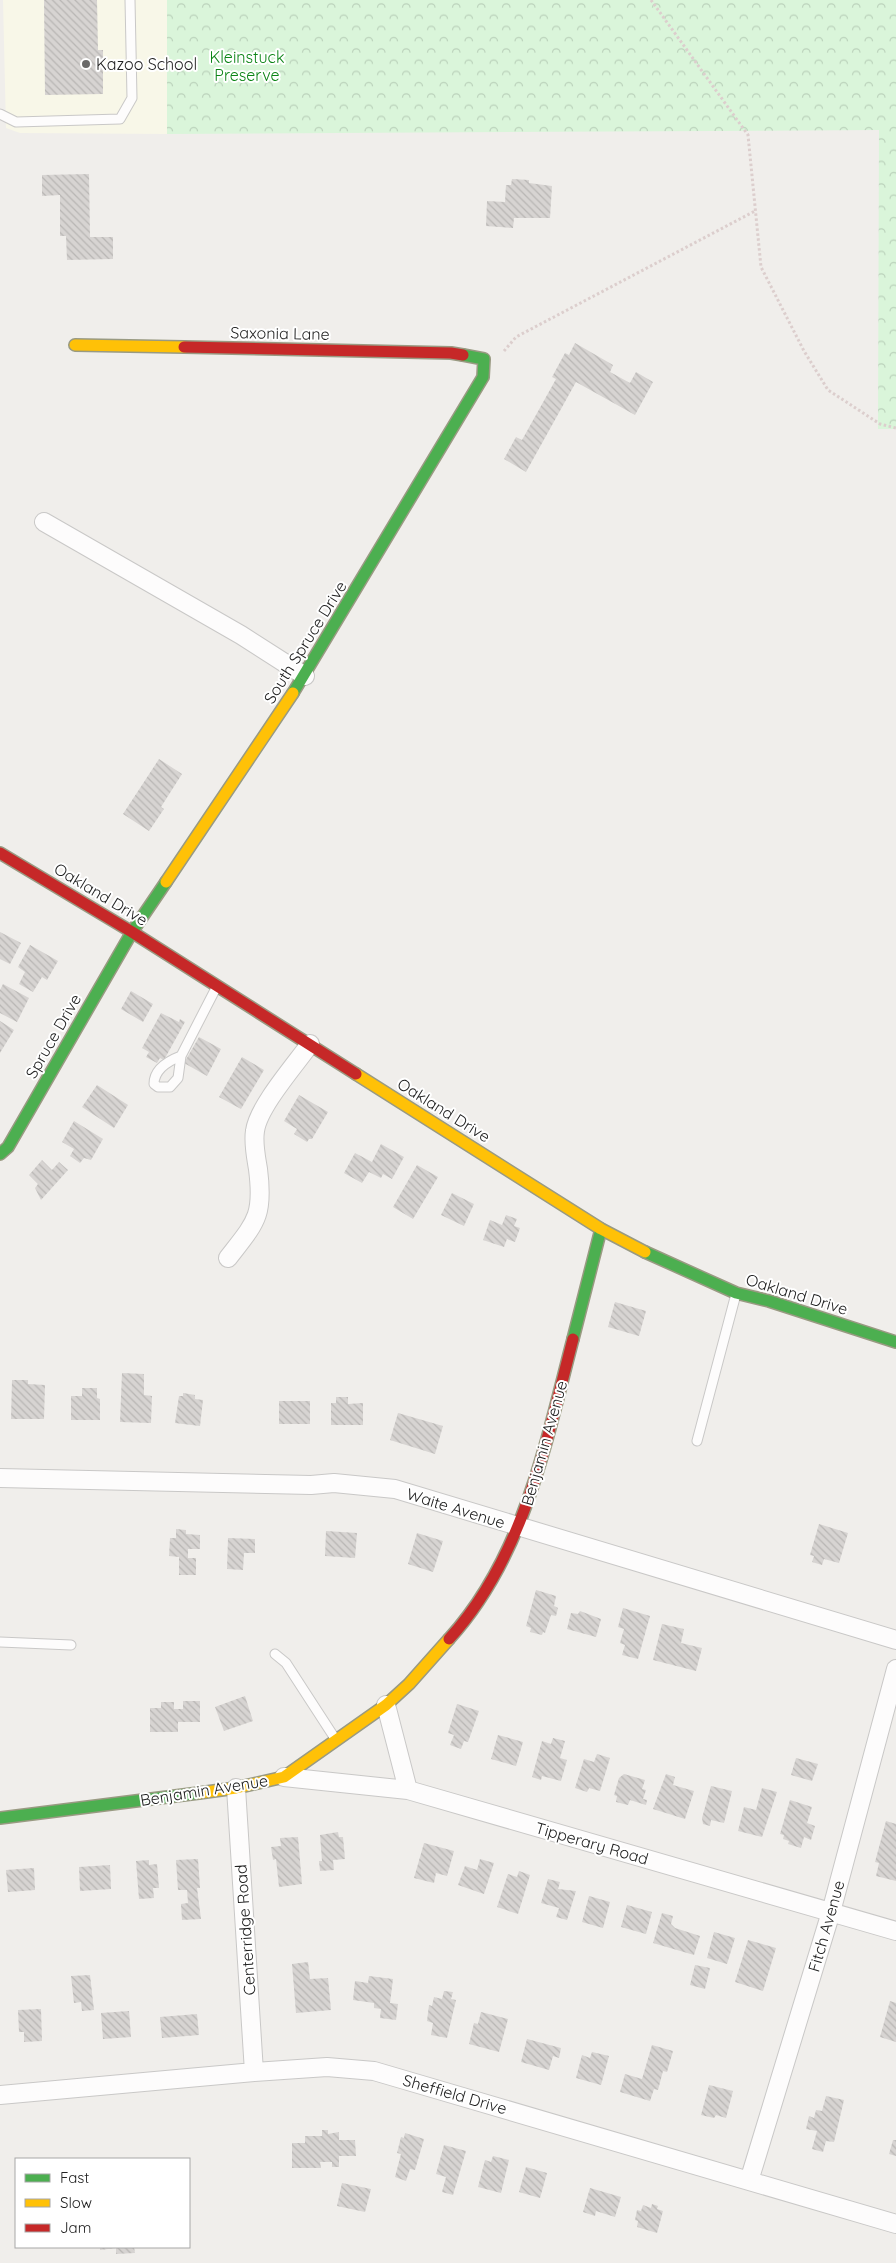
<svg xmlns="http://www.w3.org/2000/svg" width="896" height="2263" font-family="Quicksand,sans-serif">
<defs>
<pattern id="park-crowns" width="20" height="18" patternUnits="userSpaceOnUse" patternTransform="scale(1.25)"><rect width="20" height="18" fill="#daf5da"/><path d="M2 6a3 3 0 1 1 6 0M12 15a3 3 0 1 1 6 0" fill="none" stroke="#bbd2bb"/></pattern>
<pattern id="building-back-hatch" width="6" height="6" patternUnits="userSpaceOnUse" patternTransform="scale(1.25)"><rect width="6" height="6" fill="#d7d4d2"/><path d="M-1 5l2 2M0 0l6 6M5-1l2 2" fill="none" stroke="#b8b6b4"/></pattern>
</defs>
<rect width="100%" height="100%" fill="#f0eeeb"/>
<!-- education -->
<path fill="#f8f7e8" d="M3,0H167V134L20,133L6,128Z"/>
<!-- park -->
<path fill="url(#park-crowns)" d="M167,0H896V429H878L879,130L167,134Z"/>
<!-- building -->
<path fill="url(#building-back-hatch)" d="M44,0H97L98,50H103V94L45,95Z
M89,174L90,237H113V259L67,260L66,236H60V195L42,196V175Z
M512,179L529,180V183L552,186L550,218H514L513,228L486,226L487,201L505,202L506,185H511Z
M575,343L613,365L610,372L630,383L636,372L653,382L635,415L576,382L526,472L504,459L516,437L522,440L556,379L552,377L565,353L569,355Z
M159,759L182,774L161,807L164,809L149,831L123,814Z
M0,932L21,943L10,964L0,959Z
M30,945L58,961L47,980L42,977L33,992L19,984L25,972L18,967Z
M3,984L29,998L17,1022L0,1013V990Z
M131,991L153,1004L143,1022L121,1009Z
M161,1013L179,1022L180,1019L185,1022L164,1060L160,1058L157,1063L146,1057L149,1052L142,1048Z
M0,1021L14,1030L0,1053Z
M199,1037L221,1049L207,1076L184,1063Z
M242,1057L264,1070L241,1109L219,1097Z
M97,1085L128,1105L114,1128L82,1107Z
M299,1095L328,1112L312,1139H309L307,1142L294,1134L297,1129L284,1121Z
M74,1121L103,1139L91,1160L84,1158L80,1163L70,1156L74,1149L62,1142Z
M381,1144L404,1157L392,1179L383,1174L381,1178L369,1172L362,1183L344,1173L355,1153L372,1162Z
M42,1160L52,1170L59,1162L68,1170L41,1200L35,1188L38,1184L29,1175Z
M417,1165L438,1177L413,1219L393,1207Z
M452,1193L474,1204L464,1226L441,1215Z
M506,1215L517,1219L514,1226L520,1228L515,1242L507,1239L504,1247L483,1240L490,1220L502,1225Z
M615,1302L646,1311L639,1336L608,1327Z
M122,1373L144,1374V1395L152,1396L151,1423L120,1422Z
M12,1380H28V1384L45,1385L44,1419H11Z
M82,1388H97V1398L100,1399V1420H71V1396H82Z
M183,1393L195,1395V1399L203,1400L200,1426L175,1423L179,1396H183Z
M336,1397H348V1404L363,1403V1425H331V1403H336Z
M279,1401H310V1424H279Z
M398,1413L443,1426L435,1454L390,1440Z
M819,1524L848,1533L839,1563L824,1559L822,1565L812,1562L814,1556L810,1555Z
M176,1529L186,1530V1534L200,1535V1549H188V1558H196V1575H179V1557L169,1556L170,1538H176Z
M326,1531L357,1533L355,1558L325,1556Z
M417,1533L443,1541L433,1572L408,1564Z
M228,1538L255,1539V1553H244L243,1570L227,1569Z
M536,1590L556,1596L554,1606L558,1608L556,1616L551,1615L545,1633L543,1632L542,1635L530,1632L531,1628L526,1626Z
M623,1608L650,1616L638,1659L622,1655L625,1645L620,1643L624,1629L618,1627Z
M580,1611L601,1619L596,1637L567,1629L571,1613L578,1614Z
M662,1624L684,1629L681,1643L702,1648L696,1671L653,1660Z
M245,1696L253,1721L224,1731L215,1707Z
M183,1701H200V1722H178V1732H150V1708H161V1702H174V1709H183Z
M457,1704L479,1711L468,1742L464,1741L461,1749L450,1745L454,1735L448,1733Z
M498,1735L523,1742L516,1766L491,1759Z
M553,1738L565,1741L560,1758L567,1760L561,1781L542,1776L541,1780L532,1777L542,1741L551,1744Z
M597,1754L610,1758L600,1791L589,1788L587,1792L575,1788L584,1759L594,1762Z
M796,1758L818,1764L812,1781L791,1775Z
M624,1774L645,1780L642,1789L646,1790L643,1799L647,1800L646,1805L630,1800L628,1805L616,1802L617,1796L614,1795L619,1778Z
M666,1774L675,1777L673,1785L694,1791L685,1819L653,1809Z
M711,1786L732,1791L724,1823L711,1820L710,1826L703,1824L702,1818Z
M762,1788L777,1792L762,1837L738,1831L744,1807L756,1810Z
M790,1800L812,1807L807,1823L815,1826L811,1840L804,1837L801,1848L788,1844L789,1841L783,1839L784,1835L780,1834Z
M886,1821L896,1824V1881L876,1876L879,1863L875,1862Z
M338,1832L339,1837H343L345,1859L333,1860L334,1870L320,1871L319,1861H322L320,1835Z
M298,1837L302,1884L279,1887L276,1859L273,1860L271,1847L281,1846L280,1838Z
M424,1843L454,1851L447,1876L436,1873L434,1883L414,1878Z
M198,1859L200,1888H197L201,1919L182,1920L181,1904L188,1903L187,1890H178L176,1860Z
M480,1859L494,1863L484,1894L458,1885L465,1866L477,1870Z
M149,1860V1865L157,1864L159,1888H153L154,1898L139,1899L136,1861Z
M110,1865L111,1889L80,1891L79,1867Z
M34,1868L35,1890L8,1892L6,1870Z
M519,1871L530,1875L518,1914L497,1907L508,1874L517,1877Z
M548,1879L560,1882L558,1889L576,1891L567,1920L556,1917L559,1908L541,1903Z
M589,1896L610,1902L603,1928L582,1922Z
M627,1905L652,1912L646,1934L621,1927Z
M662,1913L673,1916L671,1924L675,1928L700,1936L694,1955L653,1943Z
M714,1932L735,1938L727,1964L707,1958Z
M748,1940L776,1948L763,1991L735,1982Z
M308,1962L310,1979L328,1978L331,2010L296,2013L292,1964Z
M695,1965L710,1968L705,1989L690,1985Z
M90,1975L94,2010L82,2011L81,2002L74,2003L71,1976Z
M369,1976L393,1979L390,2003L398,2004L396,2020L380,2018L381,2009L374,2008V2003L353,2000L355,1981L368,1983Z
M444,1991L453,1992L451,1999L456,2000L447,2038L431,2035L433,2023L427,2021L429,2005L432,2006L434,1997L442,1999Z
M890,2001L896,2003V2042L880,2037Z
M41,2009L42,2041L24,2042V2032H19L18,2010Z
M129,2011L131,2037L103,2039L101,2013Z
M481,2012L508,2019L499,2052L469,2044L474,2023L478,2024Z
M197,2014L199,2035L162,2038L160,2017Z
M527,2039L561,2048L559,2058L553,2056L549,2070L521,2062Z
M652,2045L673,2051L667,2072L663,2071L658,2090L654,2089L650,2101L620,2092L625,2074L642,2079Z
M592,2052L609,2056L601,2085L576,2078L582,2055L590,2058Z
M709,2085L733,2091L726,2118L716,2115L714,2118L701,2115Z
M826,2096L844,2100L834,2142L826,2141L823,2152L812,2149L817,2131L806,2129L809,2116L814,2118L816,2110L822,2111Z
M322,2130H328V2134L339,2132V2140H355L356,2156H339V2167H332V2162H320L321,2168H292V2143H305V2136H322Z
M405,2133L424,2139L415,2170L410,2169L406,2181L395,2177L401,2154L397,2153L401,2137L404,2138Z
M893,2140H896V2156L889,2154Z
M444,2145L466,2151L453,2195L442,2192L446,2177L436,2174Z
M493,2156L509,2160L501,2193L478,2187L485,2160L491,2162Z
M526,2167L547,2173L540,2198L519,2192Z
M342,2183L371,2189L365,2212L337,2206Z
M590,2188L621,2197L615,2217L596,2211L595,2216L583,2212Z
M652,2204L658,2206L657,2209L663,2211L657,2233L637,2227L638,2221L635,2220L637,2210L641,2211L643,2205L651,2208Z
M100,2247H134L135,2253L116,2254V2248L100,2250Z"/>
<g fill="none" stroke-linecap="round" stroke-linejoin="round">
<!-- lane casing -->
<g stroke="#c9c8c7" stroke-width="11">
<path id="lane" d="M0,114L16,122L120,119L132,98L130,0
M181,1056C168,1061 154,1069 154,1084L158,1087H170L178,1078L181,1056L216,988
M697,1441L736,1294
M0,1642L71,1645
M275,1654L286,1663L336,1740"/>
</g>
<!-- street casing -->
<g stroke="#c9c8c7" stroke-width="20">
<path id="street" d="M44,522L241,635L305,676
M228,1258C256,1222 264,1216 258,1169C256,1157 253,1143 255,1131C258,1107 295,1065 310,1044
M0,1478L311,1485L334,1483L395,1489L896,1640
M386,1705L408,1790
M284,1777L408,1790L896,1931
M236,1788L254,2072
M0,2095L254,2072L327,2067L374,2071L896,2224
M749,2181L831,1912L896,1669"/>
</g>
<!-- fast casing -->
<g stroke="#999a82" stroke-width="14">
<path id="fast" d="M293,693L483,377L484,359L463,355
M0,1154L8,1147L132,932L166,882
M645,1252L736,1293L769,1301L896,1342
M573,1339L601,1229
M0,1818L199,1793"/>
</g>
<!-- slow casing -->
<g stroke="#999a82" stroke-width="14">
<path id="slow" d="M75,345L184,347
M166,882L293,693
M356,1074L601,1229L645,1252
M199,1793L236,1788L284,1777L386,1705L409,1684L449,1639"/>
</g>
<!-- jam casing -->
<g stroke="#999a82" stroke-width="14">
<path id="jam" d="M184,347L451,353L463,355
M0,853L132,932L356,1074
M449,1639C524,1557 546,1442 573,1339"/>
</g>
<!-- path -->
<path stroke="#dccecd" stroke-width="3" stroke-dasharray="2.5 2.5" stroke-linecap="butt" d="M651,0L748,135L761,267L804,351L828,390L880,424L896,428
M504,351L516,337L755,211"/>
<!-- lane -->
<use href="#lane" stroke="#fdfcfc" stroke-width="9"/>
<!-- street -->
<use href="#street" stroke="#fdfcfc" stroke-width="18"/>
<!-- fast -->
<use href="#fast" stroke="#4caf50" stroke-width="11"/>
<!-- slow -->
<use href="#slow" stroke="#ffc107" stroke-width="11"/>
<!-- jam -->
<use href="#jam" stroke="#c62828" stroke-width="11"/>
</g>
<!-- markers -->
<circle fill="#6a6968" stroke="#fff" stroke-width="2" cx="86" cy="64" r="5"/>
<g text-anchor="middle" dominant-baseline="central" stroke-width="4" stroke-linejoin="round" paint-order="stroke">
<!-- park labels -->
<g font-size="16" fill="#0c8416" stroke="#fff">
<text x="247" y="57">Kleinstuck<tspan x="247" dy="18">Preserve</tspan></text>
</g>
<!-- poi labels -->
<g font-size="16" fill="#222" stroke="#fff" text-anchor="start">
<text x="96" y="64">Kazoo School</text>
</g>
<!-- street labels -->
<g font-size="16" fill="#222" stroke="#fff">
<text transform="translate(280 333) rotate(1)">Saxonia Lane</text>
<text transform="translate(305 642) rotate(-58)">South Spruce Drive</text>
<text transform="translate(101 894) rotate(31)">Oakland Drive</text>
<text transform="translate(53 1036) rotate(-60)">Spruce Drive</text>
<text transform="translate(444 1110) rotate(32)">Oakland Drive</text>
<text transform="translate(797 1294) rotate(17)">Oakland Drive</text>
<text transform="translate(544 1443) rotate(-74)">Benjamin Avenue</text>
<text transform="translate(456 1508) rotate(17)">Waite Avenue</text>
<text transform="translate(204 1790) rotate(-9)">Benjamin Avenue</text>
<text transform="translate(592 1843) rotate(16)">Tipperary Road</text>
<text transform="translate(826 1926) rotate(-74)">Fitch Avenue</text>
<text transform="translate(245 1930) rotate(-94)">Centerridge Road</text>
<text transform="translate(455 2094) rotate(16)">Sheffield Drive</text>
</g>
</g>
<!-- legend -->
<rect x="15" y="2158" width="175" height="90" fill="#ffffff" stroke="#a7a7a7"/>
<rect x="25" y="2174" width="25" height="8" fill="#4caf50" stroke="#a7a7a7"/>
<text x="60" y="2183" font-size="15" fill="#222222">Fast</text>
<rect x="25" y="2199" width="25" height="8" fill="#ffc107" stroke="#a7a7a7"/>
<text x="60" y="2208" font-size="15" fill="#222222">Slow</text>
<rect x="25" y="2224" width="25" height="8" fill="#c62828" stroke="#a7a7a7"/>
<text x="60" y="2233" font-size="15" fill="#222222">Jam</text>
</svg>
